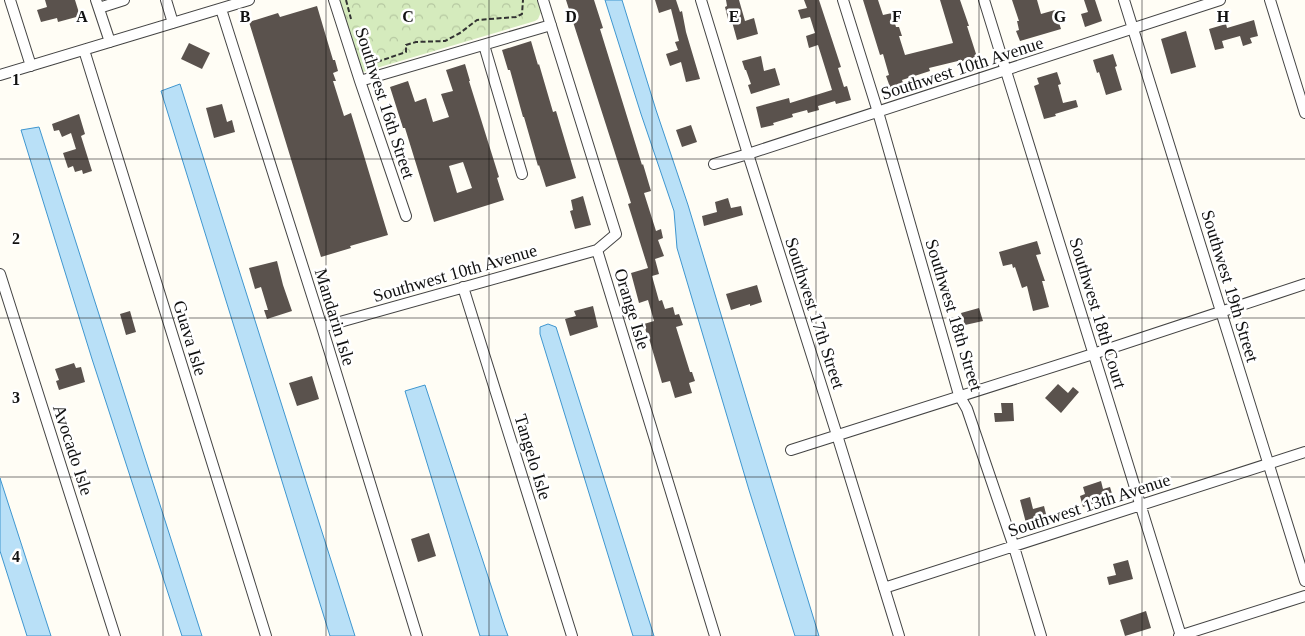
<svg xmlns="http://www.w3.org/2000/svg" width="1305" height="636" font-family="Georgia,serif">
<defs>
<pattern id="park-crowns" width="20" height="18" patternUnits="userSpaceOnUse" patternTransform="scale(1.25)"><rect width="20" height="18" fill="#d5ebbd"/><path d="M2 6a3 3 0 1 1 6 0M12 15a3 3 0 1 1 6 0" fill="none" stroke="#b6c8a1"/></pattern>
</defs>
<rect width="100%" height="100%" fill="#fffdf5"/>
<!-- park -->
<path fill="url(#park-crowns)" d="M339,0H537L541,12L538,19L535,21L363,72L362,71Z"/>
<!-- water -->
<path fill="#b9e0f7" stroke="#3f96cf" d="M605,0H622L656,110L688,205L748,404L819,636H795L749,490L677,248L674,211L641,114Z
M180,84L355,636H330L161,91Z
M39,127L202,636H182L92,359L21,130Z
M548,324L556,327L654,636H633L540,334V327Z
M425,385L505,628L508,636H480L405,391Z
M0,478L51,636H27L0,551Z"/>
<!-- building -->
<path fill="#5a524d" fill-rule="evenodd" d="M45,0H75L80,16L58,22L57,18L41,22L37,10L47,7Z
M566,0H594L603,28L600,29L642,165L643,164L651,191L644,193L656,231L661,229L663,238L658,240L664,256L655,259L659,274L652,276L659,301L662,300L665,309L673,307L675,315L679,314L683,325L676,327L690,372H692L695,381L689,383L692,393L675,398L670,381L662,383L648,335H647L644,324L654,321L648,300L639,303L631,273L648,268L628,204L631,203Z
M655,0H676L680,12L682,11L686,32L700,79L686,82L681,62L670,66L666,54L678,50L675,42L679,41L671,9L659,13Z
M726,0H739L745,21L754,18L758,34L737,40L731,18L728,19L725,7L727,6Z
M804,0H819L841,67L838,68L844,87L847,86L851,100L836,104L835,101L818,106L819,110L808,113L807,110L792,114L793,117L773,123L774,125L761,128L756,107L789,98L790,103L832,90L818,45L809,48L806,36L815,33L810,17L801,19L798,10L807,8Z
M863,0H878L883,15L892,13L896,27H899L902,36H899L905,55L953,43L940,0H960L969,26H967L977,57L962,61V60L929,68L930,71L902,80L903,83L890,87L886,76L889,75L883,54L880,55Z
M1012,0H1037L1041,14L1055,10L1061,29L1020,41L1016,31L1019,30L1017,21H1019Z
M1084,0H1095L1102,21L1085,27L1081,14L1088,12Z
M317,6L333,60H335L338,71L333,73L336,81H333L344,116L351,113L388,235L350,246L351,248L321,257L249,22L278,13L280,17Z
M1254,20L1258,36L1250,38L1252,43L1243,46L1240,36L1222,41L1224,48L1215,50L1209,29L1226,24L1227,28Z
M1186,31L1196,67L1171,74L1161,39Z
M531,41L538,65L539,64L553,112L556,111L576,178L546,187L539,165L538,166L524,117H523L510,70H508L502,50Z
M189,43L210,53L202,69L181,59Z
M1113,54L1117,66L1115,67L1122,90L1106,95L1099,72L1097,73L1093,60Z
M761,56L764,71L775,68L780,85L751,94L748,85L751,84L746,70H745L742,61Z
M465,64L470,81H469L499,177L497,178L504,200L434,222L405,128H403L390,87L408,81L415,102L426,98L433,122L449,117L441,94L453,91L446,70ZM463,162L472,188L457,193L449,166Z
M1057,72L1061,84L1058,85L1063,103L1076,100L1078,107L1055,114L1056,116L1044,119L1034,86L1039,84L1037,78Z
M222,104L227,122L232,120L235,132L214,138L206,108Z
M79,114L85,134L81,136L92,171L83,174L82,170L75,172L73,166L68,168L63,153L76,149L71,133L62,137L59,130L54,131L52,124Z
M691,125L697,142L682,147L676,130Z
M583,196L591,225L575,229L570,211L573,210L571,200Z
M728,198L731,208L741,206L743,215L704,226L702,216L717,212L715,202Z
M1037,241L1041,254L1036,255L1045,281H1042L1049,307L1033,311L1027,286L1022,288L1015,267L1013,268L1012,264L1003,266L999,252Z
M277,261L283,285L292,311L267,319L264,310H268L261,287L255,289L249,268Z
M757,285L762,302L750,306V304L731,310L726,294Z
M593,306L598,327L570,336L565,319L576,316L574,311Z
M979,308L983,321L965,325L961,313Z
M130,311L136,332L126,335L120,314Z
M74,363L76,368L81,367L85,382L59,390L56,381L59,380L55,369Z
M312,376L319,399L297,406L289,383Z
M1058,384L1068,393L1073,387L1079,392L1061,413L1045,398Z
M1001,403H1013L1014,421L995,422L994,413H1002Z
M1101,481L1103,489L1110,487L1113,497L1083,507L1080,496L1085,494L1083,487Z
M1030,497L1033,509L1044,506L1047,518L1026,523L1020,500Z
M429,533L436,556L418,562L411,539Z
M1128,560L1133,579L1109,585L1107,577L1116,575L1113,564Z
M1146,611L1151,628L1125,636L1120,620Z"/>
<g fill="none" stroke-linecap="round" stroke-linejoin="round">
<!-- minor casing -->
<g stroke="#444" stroke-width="12">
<path id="minor" d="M10,0L31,66
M96,0L110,42
M166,0L173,23
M334,0L360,81L406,216
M543,0L616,234L597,250L715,636
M701,0L748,154L837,435L899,636
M843,0L878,112L959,395L967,409L1014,547L1041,636
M984,0L1181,636
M1124,0L1305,581
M1270,0L1305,113
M99,8L124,0
M221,9L322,327L417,636
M484,45L522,174
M84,50L266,636
M0,75L249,0
M360,81L551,25
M714,164L748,154L1220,0
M0,274L115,636
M463,287L572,636
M322,327L597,250
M791,450L1093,354L1305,284
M884,588L1305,452
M1179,636L1305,596"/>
</g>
<!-- path -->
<path stroke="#333" stroke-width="2" stroke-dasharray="5 2.5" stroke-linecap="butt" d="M346,0L351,19
M363,59L374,63L406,52V45L416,42L445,41L460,33L477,20L516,17L522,14L523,0"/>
<!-- minor -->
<use href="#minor" stroke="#fff" stroke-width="10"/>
</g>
<!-- grid -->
<path fill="none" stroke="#111" stroke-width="1" stroke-opacity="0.55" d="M163,0V636M326,0V636M489,0V636M652,0V636M816,0V636M979,0V636M1142,0V636M0,159H1305M0,318H1305M0,477H1305"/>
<g text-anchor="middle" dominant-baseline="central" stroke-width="5" stroke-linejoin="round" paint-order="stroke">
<!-- street labels -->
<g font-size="18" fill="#111" stroke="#fff">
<text transform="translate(962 68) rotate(-18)">Southwest 10th Avenue</text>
<text transform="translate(385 103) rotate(72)">Southwest 16th Street</text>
<text transform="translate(455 273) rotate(-16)">Southwest 10th Avenue</text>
<text transform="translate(1230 286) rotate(73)">Southwest 19th Street</text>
<text transform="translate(632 309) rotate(73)">Orange Isle</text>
<text transform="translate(815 313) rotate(72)">Southwest 17th Street</text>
<text transform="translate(1098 313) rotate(73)">Southwest 18th Court</text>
<text transform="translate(954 315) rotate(73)">Southwest 18th Street</text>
<text transform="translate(335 317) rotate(73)">Mandarin Isle</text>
<text transform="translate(190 338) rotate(73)">Guava Isle</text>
<text transform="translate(73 450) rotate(72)">Avocado Isle</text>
<text transform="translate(533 457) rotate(73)">Tangelo Isle</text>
<text transform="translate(1089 505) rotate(-18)">Southwest 13th Avenue</text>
</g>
</g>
<g font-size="16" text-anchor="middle" font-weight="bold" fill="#111" stroke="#fff" stroke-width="5" stroke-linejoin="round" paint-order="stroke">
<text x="82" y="22">A</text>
<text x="245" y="22">B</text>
<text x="408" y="22">C</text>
<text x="571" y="22">D</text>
<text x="734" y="22">E</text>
<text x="897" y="22">F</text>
<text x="1060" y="22">G</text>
<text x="1223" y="22">H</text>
<text x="16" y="85">1</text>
<text x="16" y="244">2</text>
<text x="16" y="403">3</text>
<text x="16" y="562">4</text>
</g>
</svg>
